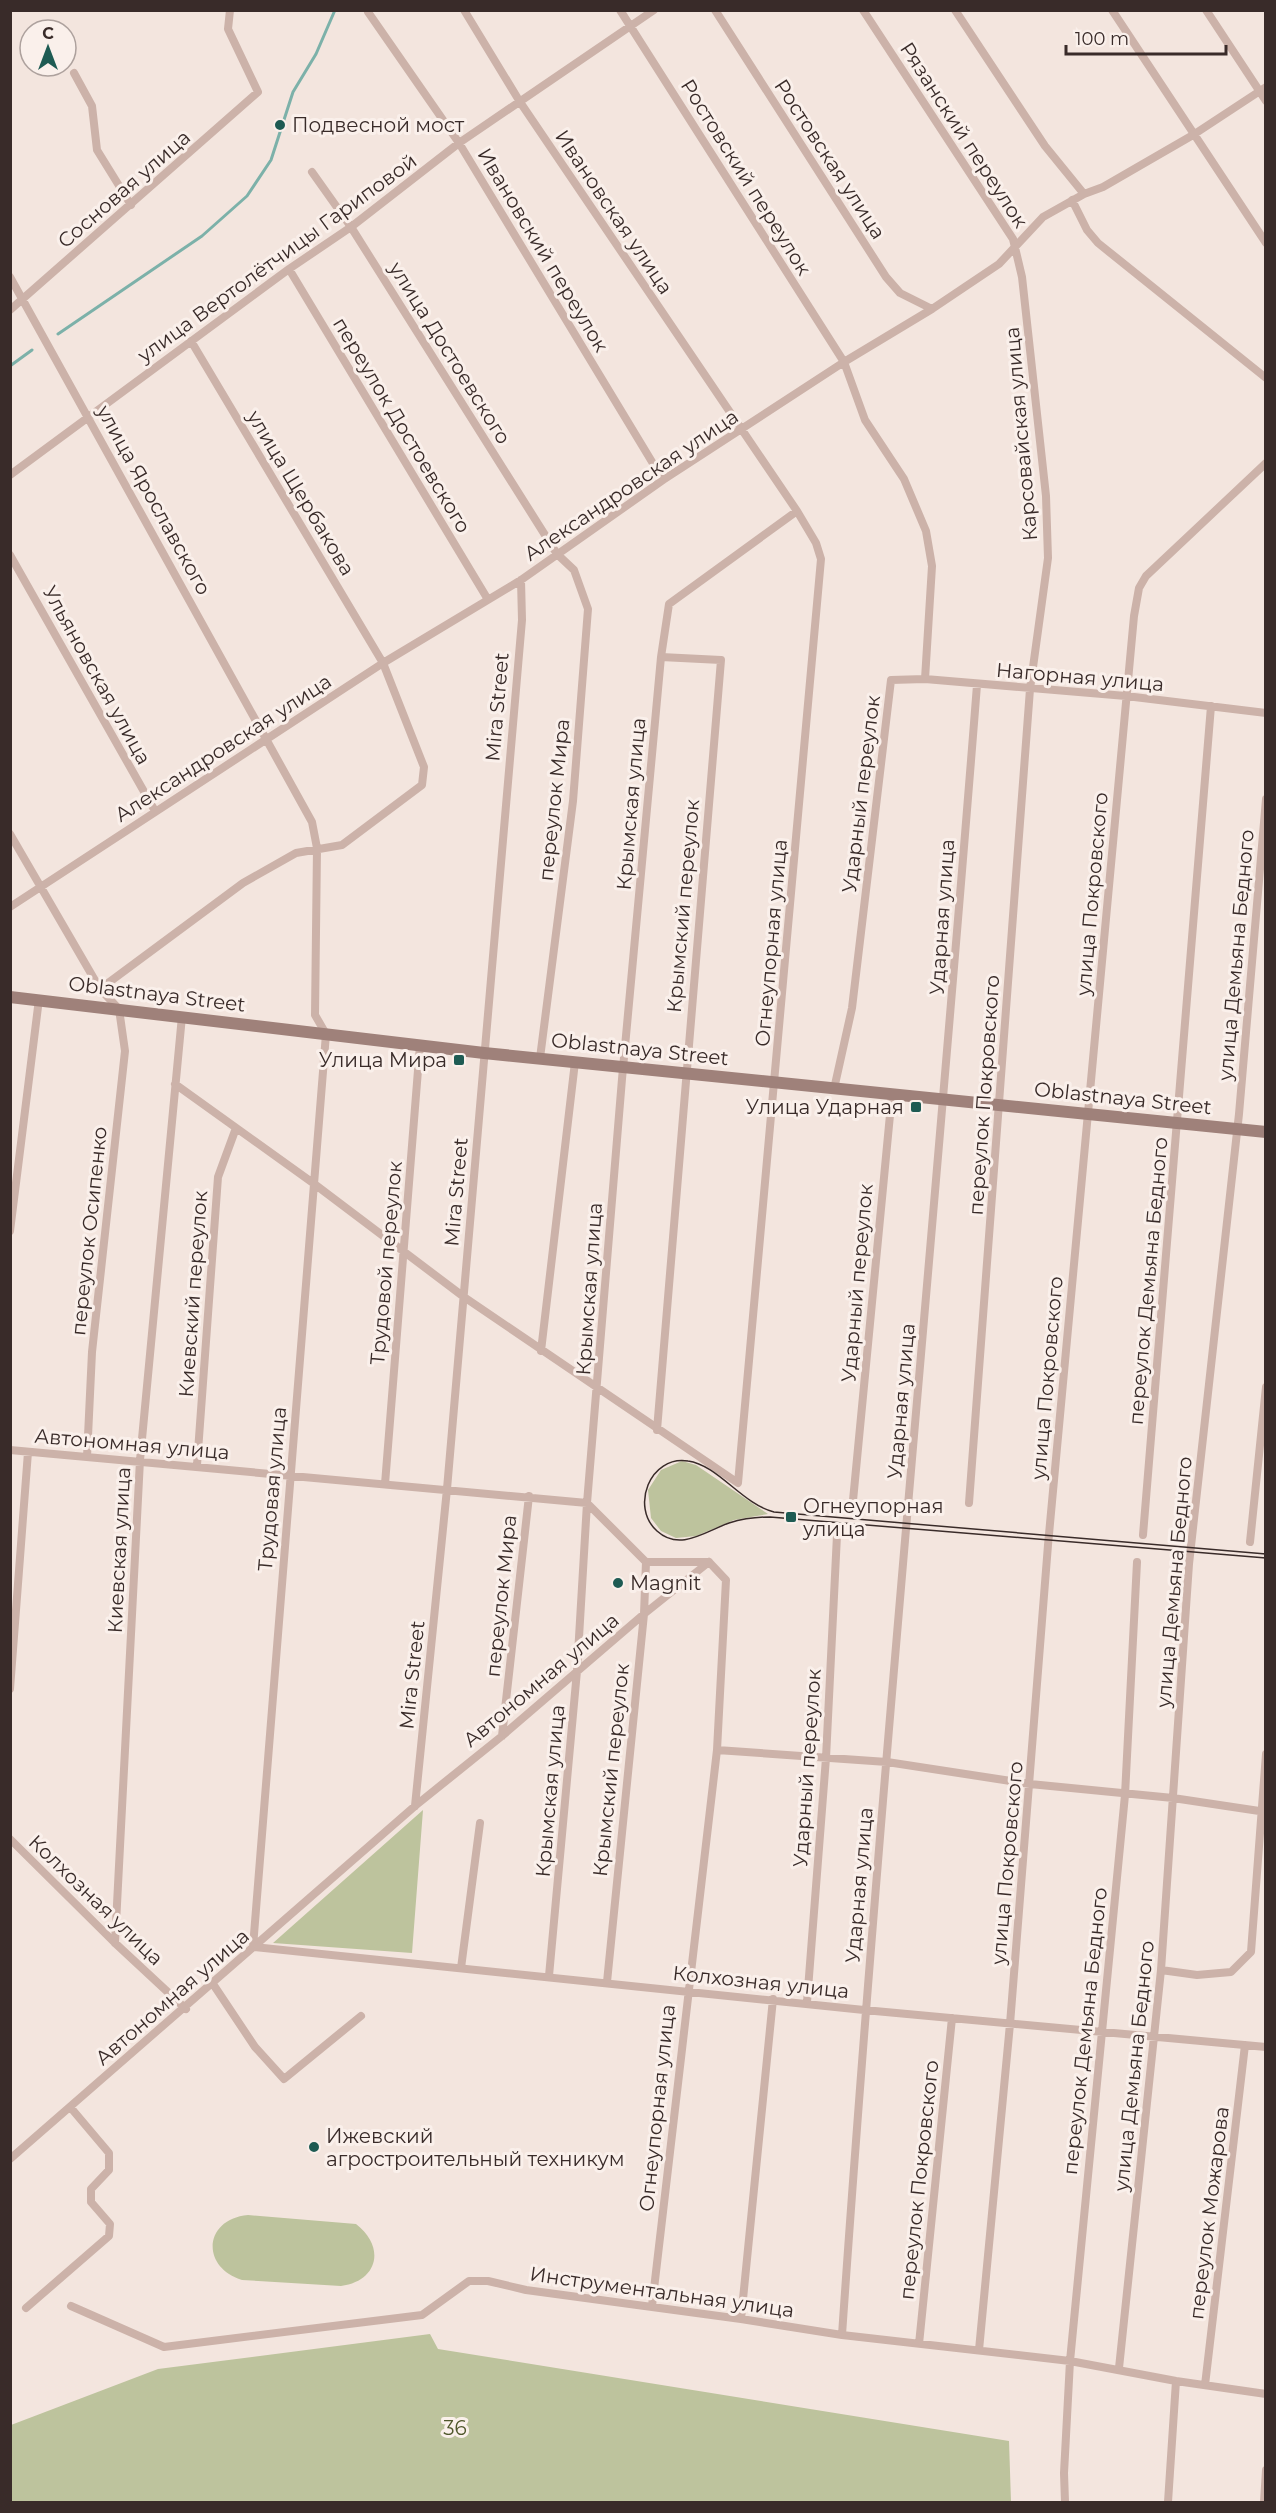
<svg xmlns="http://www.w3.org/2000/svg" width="1276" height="2513" font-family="Montserrat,sans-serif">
<rect width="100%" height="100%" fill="#f3e5de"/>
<!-- green -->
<path fill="#bdc39d" d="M682,1461L696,1465L768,1514L734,1520L696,1536L676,1538L661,1531L651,1518L648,1490L661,1470Z
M423,1810L412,1953L273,1943Z
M248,2215L356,2224C386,2247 378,2281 341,2286L242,2280C200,2267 204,2219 248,2215Z
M430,2334L438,2349L1009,2441L1011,2502H11V2425L158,2369Z"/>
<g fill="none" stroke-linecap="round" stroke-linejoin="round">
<!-- stream -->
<path stroke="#7cb1a9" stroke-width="3" d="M58,334L202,236L247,196L271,160L293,92L316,54L335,10
M10,366L32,350"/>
<!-- street -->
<path stroke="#ccb2a9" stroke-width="8" d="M620,10L844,362L865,420L904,479L926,531L932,566L925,679
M715,10L886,277L900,293L932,309
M863,10L1013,239L1022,277L1046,496L1048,558L1030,689L969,1503
M955,10L1045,146L1084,194
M1112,10L1266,243
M1206,10L1266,101
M368,12L459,143L663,480
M74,73L92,106L97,150L131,205
M312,172L351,227L557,554L574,570L588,609L573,801L540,1058
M1072,200L1087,230L1098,243L1266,378
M289,269L487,598
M10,277L312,822L317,848L315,1015L326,1034L253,1947
M10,310L258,92L228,29L230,10
M10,475L289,269L351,227L459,143L654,10
M10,555L155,811
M10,834L100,989L119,1009L125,1051L92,1352L87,1457
M10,907L383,663L521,580L663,480L844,362L932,309L999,264L1043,217L1084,194L1103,187L1193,135L1266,87
M100,989L243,883L296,853L342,845L422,785L424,767L383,663L191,341
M175,1084L313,1183L464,1297L738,1483L821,559L816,543L797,511L520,102L464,10
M834,1089L852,1008L891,680L925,679L1126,696L1266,713
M10,1231L39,999
M541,1351L575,1062
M657,1430L721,660L661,657
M10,1450L587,1503L646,1562H709
M197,1465L218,1177L236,1128
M385,1484L420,1045
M852,1511L892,1094
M1143,1535L1211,706
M1250,1542L1266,1387
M10,1689L28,1452
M502,1736L529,1496
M717,1750L887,1762L1030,1784L1173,1798L1266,1812
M415,1806L447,1489L522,620L521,580
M10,1839L115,1943L186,2009
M115,1943L140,1460L182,1016
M253,1947L864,2010L1266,2047
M461,1968L480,1823
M1161,1970L1197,1975L1231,1972L1251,1952L1266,1754
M549,1976L577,1671L587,1503L622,1079L661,657L669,604L797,511
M607,1982L644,1614L646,1562
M213,1984L255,2047L284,2079L361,2016
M807,2002L826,1758L837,1535
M10,2159L415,1806L502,1736L644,1614L709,1562
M71,2306L164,2347L422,2315L469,2281H488L526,2290L741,2319L842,2335L1070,2361L1176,2381L1266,2394
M652,2306L717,1750L726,1580L709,1562
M26,2308L109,2236L110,2224L91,2202V2189L109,2170V2153L71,2108
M741,2319L773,1999
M842,2335C880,1784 934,1235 977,685
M919,2344L952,2018
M979,2350L1010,2024L1048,1545L1134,616L1139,588L1146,576L1266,463
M1119,2368L1161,1970L1189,1564L1239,1114L1266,799
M1205,2385L1245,2045
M1065,2502L1064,2473L1070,2361L1125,1795L1137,1562
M1168,2502L1176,2381
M1264,2502L1266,2470"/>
<!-- secondary -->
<path stroke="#9f817a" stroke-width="12" d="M10,997L484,1053L1266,1132"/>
<!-- tram -->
<path stroke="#392b29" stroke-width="1.5" d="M1266,1554L774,1512C742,1504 718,1465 688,1461C650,1455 630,1507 657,1531C680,1552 706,1531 729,1523C742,1519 756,1517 770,1517L1266,1558"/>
</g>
<!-- markers -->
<g fill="#1e5b53" stroke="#faf0eb" stroke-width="2">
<circle cx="280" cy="125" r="6"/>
<rect x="453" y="1054" width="12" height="12" rx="3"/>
<rect x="910" y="1101" width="12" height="12" rx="3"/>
<rect x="785" y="1511" width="12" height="12" rx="3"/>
<circle cx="618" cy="1583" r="6"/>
<circle cx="314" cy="2147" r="6"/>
</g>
<g text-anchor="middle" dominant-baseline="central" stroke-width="6" stroke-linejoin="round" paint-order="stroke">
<!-- poi labels -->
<g font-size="20" fill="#392b29" stroke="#faf0eb" text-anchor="start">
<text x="292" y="125">Подвесной мост</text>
<text x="447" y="1060" text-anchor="end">Улица Мира</text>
<text x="904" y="1107" text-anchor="end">Улица Ударная</text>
<text x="803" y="1506">Огнеупорная<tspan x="803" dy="23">улица</tspan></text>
<text x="630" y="1583">Magnit</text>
<text x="326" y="2136">Ижевский<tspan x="326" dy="23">агростроительный техникум</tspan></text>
</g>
<!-- street labels -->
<g font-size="20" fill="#392b29" stroke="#faf0eb">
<text transform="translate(964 135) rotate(57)">Рязанский переулок</text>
<text transform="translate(830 159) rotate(57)">Ростовская улица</text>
<text transform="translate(746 177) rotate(58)">Ростовский переулок</text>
<text transform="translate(124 189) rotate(-41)">Сосновая улица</text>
<text transform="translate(614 212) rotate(56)">Ивановская улица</text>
<text transform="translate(543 250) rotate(59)">Ивановский переулок</text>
<text transform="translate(277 258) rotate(-36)">улица Вертолётчицы Гариповой</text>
<text transform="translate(450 353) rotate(58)">улица Достоевского</text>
<text transform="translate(402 425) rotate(59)">переулок Достоевского</text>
<text transform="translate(1021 434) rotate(-95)">Карсовайская улица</text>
<text transform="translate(631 485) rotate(-34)">Александровская улица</text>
<text transform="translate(301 493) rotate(59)">улица Щербакова</text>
<text transform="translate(154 500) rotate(61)">улица Ярославского</text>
<text transform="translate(97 675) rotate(61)">Ульяновская улица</text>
<text transform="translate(1080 677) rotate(5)">Нагорная улица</text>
<text transform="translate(497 707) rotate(-85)">Mira Street</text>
<text transform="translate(223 748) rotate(-33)">Александровская улица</text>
<text transform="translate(861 794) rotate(-83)">Ударный переулок</text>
<text transform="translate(554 800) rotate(-84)">переулок Мира</text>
<text transform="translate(631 804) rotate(-85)">Крымская улица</text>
<text transform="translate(1092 894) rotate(-85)">улица Покровского</text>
<text transform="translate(683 906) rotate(-85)">Крымский переулок</text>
<text transform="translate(942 917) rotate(-86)">Ударная улица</text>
<text transform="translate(771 943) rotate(-85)">Огнеупорная улица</text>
<text transform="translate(1236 955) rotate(-85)">улица Демьяна Бедного</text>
<text transform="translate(157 994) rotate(7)">Oblastnaya Street</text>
<text transform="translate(640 1049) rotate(6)">Oblastnaya Street</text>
<text transform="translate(984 1095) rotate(-86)">переулок Покровского</text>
<text transform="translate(1123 1098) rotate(6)">Oblastnaya Street</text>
<text transform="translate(456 1192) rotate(-85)">Mira Street</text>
<text transform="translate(89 1231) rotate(-84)">переулок Осипенко</text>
<text transform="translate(386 1263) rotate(-85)">Трудовой переулок</text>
<text transform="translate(1148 1281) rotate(-85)">переулок Демьяна Бедного</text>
<text transform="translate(857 1283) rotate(-85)">Ударный переулок</text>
<text transform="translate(589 1289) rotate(-86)">Крымская улица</text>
<text transform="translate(193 1294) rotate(-86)">Киевский переулок</text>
<text transform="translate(1047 1378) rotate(-85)">улица Покровского</text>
<text transform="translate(901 1401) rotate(-85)">Ударная улица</text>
<text transform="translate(132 1444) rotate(5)">Автономная улица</text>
<text transform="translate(272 1489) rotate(-85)">Трудовая улица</text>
<text transform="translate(119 1550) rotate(-87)">Киевская улица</text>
<text transform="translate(1174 1582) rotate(-85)">улица Демьяна Бедного</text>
<text transform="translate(501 1596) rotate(-84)">переулок Мира</text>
<text transform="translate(412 1675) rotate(-84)">Mira Street</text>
<text transform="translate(541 1680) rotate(-40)">Автономная улица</text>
<text transform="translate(807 1768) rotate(-86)">Ударный переулок</text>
<text transform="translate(611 1770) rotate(-84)">Крымский переулок</text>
<text transform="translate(550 1791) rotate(-85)">Крымская улица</text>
<text transform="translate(1007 1863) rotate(-85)">улица Покровского</text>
<text transform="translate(859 1885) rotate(-85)">Ударная улица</text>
<text transform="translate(96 1900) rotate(44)">Колхозная улица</text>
<text transform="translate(761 1982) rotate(6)">Колхозная улица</text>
<text transform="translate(172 1997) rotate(-41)">Автономная улица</text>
<text transform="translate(1085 2031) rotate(-84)">переулок Демьяна Бедного</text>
<text transform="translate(1134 2066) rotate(-84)">улица Демьяна Бедного</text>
<text transform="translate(657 2108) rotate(-84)">Огнеупорная улица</text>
<text transform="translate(919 2180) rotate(-84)">переулок Покровского</text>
<text transform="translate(1209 2213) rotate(-83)">переулок Можарова</text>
<text transform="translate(662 2292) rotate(8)">Инструментальная улица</text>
</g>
<!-- park labels -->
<g font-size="20" fill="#50582c" stroke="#faf0eb">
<text x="455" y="2428">36</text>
</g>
</g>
<!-- border -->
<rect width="1276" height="2513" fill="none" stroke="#392b29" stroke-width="24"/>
<!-- north arrow -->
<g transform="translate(48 48)"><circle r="28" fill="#faf0eb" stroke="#ada19d" stroke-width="1.5"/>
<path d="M0-4.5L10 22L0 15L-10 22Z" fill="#1e5b53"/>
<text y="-9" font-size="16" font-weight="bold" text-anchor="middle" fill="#392b29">С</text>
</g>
<!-- scale -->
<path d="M1066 45v9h160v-9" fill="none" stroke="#392b29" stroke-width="3"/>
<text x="1075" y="45" font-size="18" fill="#392b29" stroke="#faf0eb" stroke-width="4.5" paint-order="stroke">100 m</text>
</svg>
